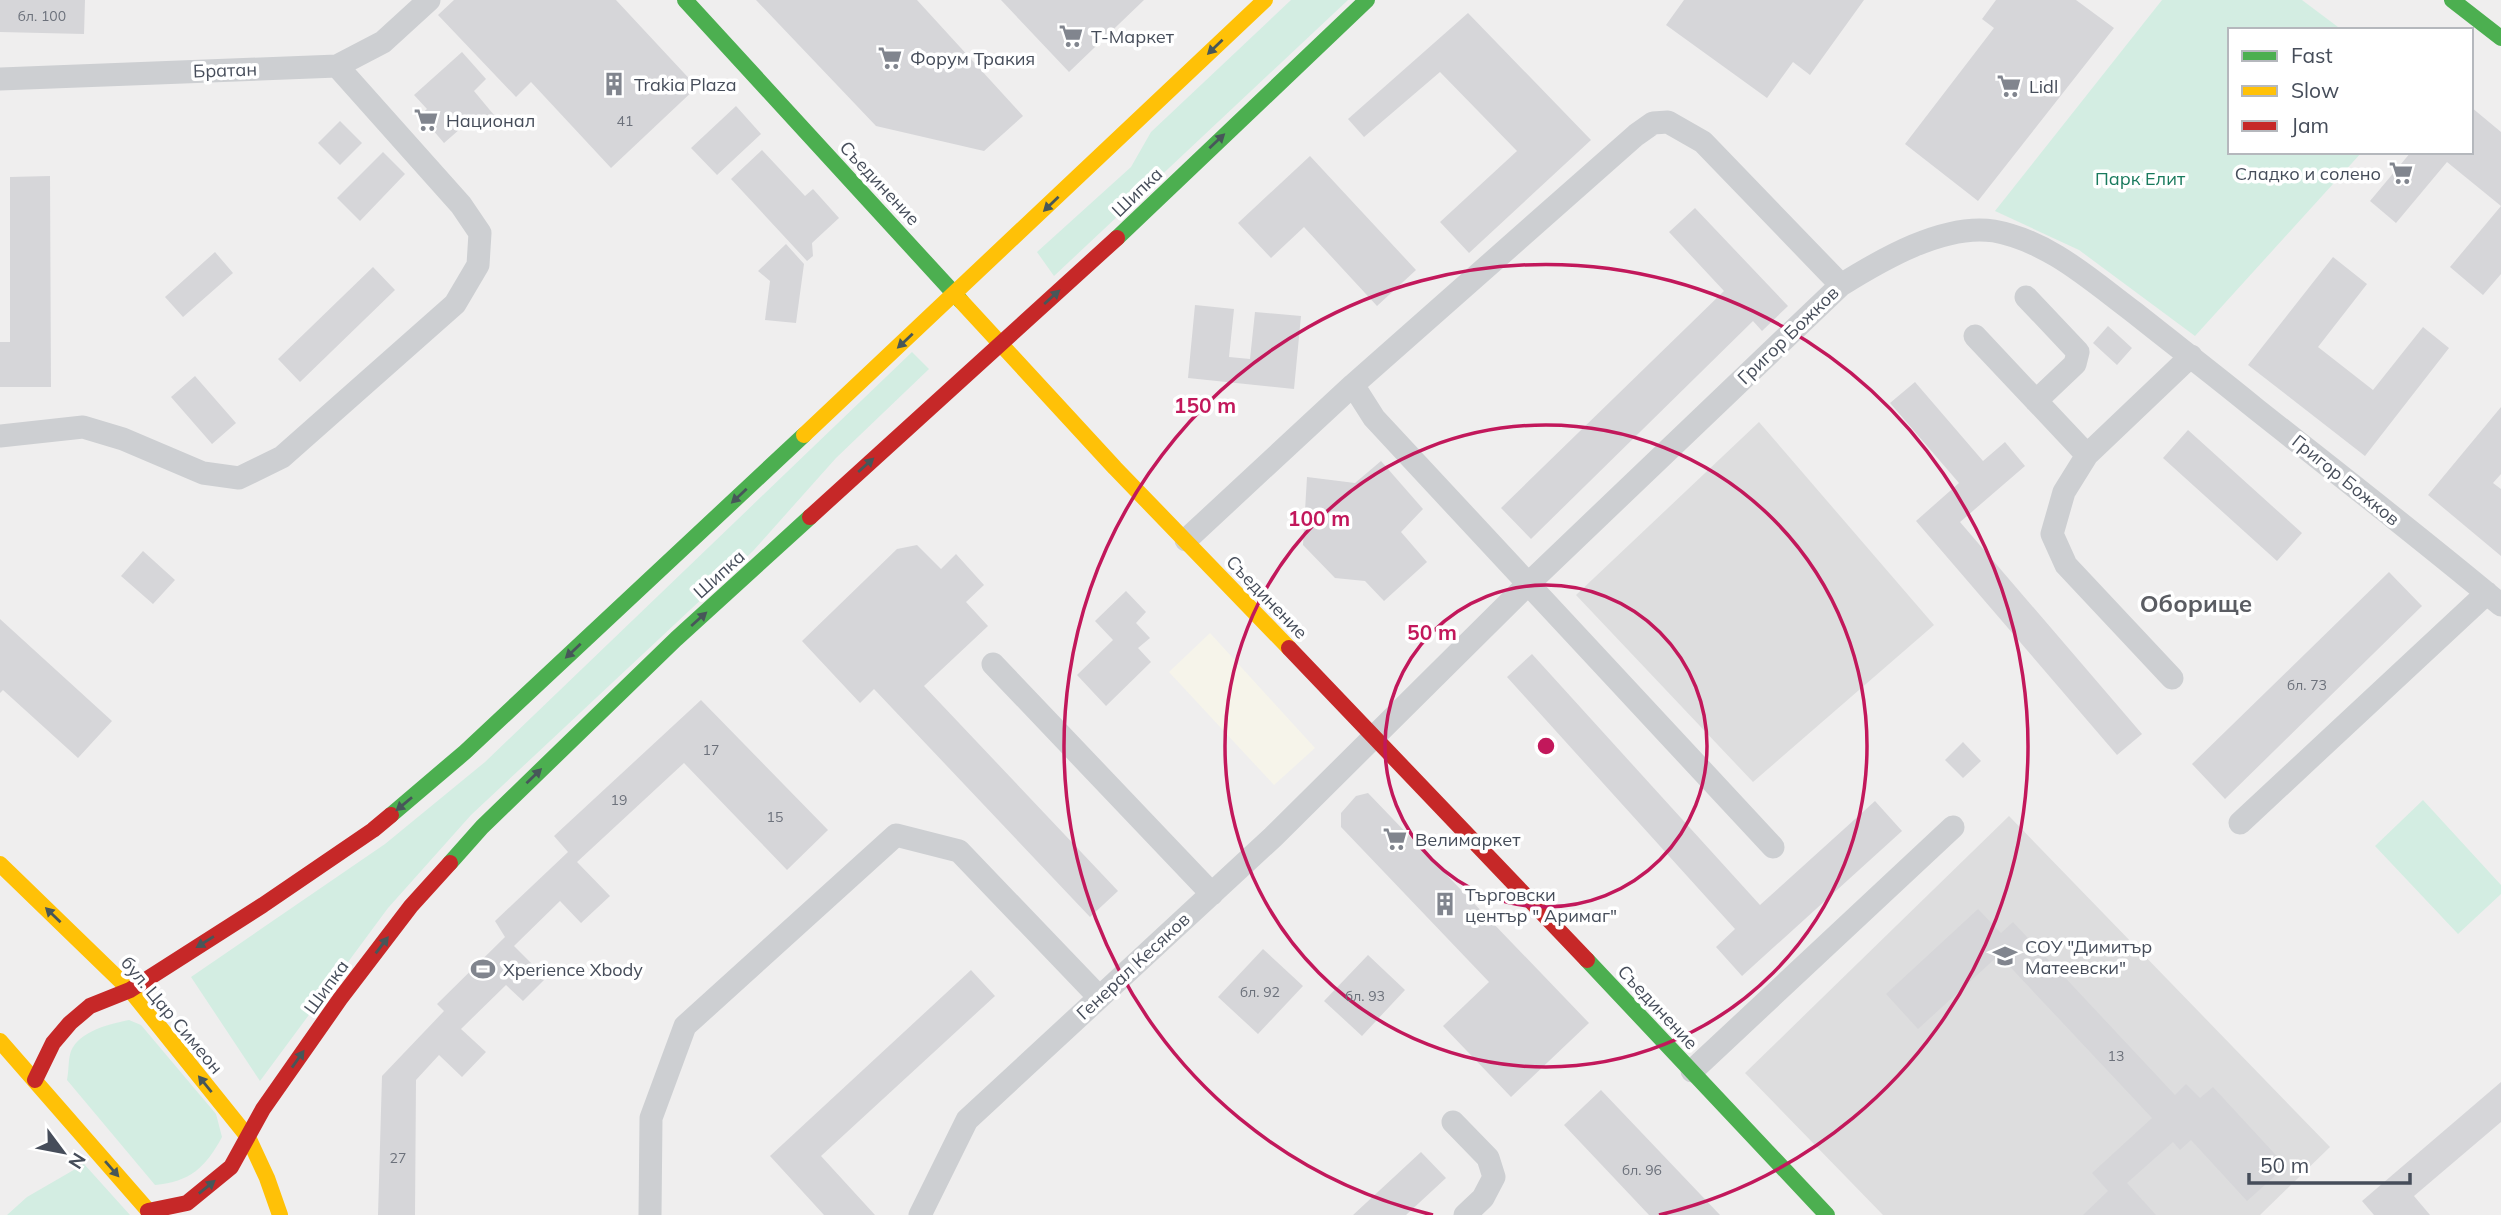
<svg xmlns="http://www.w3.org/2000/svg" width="2501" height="1215" font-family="Mulish,sans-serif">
<rect width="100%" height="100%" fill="#efeeee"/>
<!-- commercial -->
<path fill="#f6f4ea" d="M1210,633L1315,748L1274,785L1169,672Z"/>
<!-- education -->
<path fill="#ddddde" d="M1759,422L1934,625L1753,782L1576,595Z
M2009,816L2330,1147L2260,1215H1883L1745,1073Z"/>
<!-- green -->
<path fill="#d3ede2" d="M1291,0H1348L1054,276L1037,252L1131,167L1151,132Z
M2162,0H2302L2342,30H2230V152H2362L2195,336L2079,250L1995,211Z
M912,352L929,369L836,458L753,551L471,815L388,908L260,1081L191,977L385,844L485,762Z
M2423,800L2501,885V894L2458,934L2375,846Z
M129,1020L141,1025L216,1114L222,1137C206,1167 190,1182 155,1185L67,1080C69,1071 68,1059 71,1051C80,1031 109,1024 129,1020Z
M84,1164L130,1215H7L27,1197Z"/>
<!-- building -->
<path fill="#d6d6d9" d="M0,0H85L84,34L0,32Z
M454,0H616L697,87L611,168L531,82L516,97L438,15Z
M756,0H917L1023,116L984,151L876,126Z
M1001,0H1144L1069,72Z
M1684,0H1864L1810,75L1793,62L1767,98L1666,25Z
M1996,0H2076L2114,28L1978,201L1905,144L1994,28L1982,19Z
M1468,13L1591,140L1469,253L1440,222L1517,151L1440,72L1364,137L1348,119Z
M462,52L486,79L474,91L494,115L476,131L468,122L444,143L420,115L427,109L414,95Z
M736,106L761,134L717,175L691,148Z
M2471,107L2501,132V274L2483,295L2450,267L2501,206L2447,162L2396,223L2370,201L2411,152H2471Z
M340,121L362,143L340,165L318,143Z
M762,150L805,196L813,189L839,218L812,243L813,256L807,261L731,179Z
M383,152L405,174L360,221L337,198Z
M1310,156L1416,270L1377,306L1304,227L1271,258L1238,223Z
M50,176L51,387H0V342H10V177Z
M1695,208L1788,306L1762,331L1753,321L1531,539L1501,508L1724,291L1669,232Z
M786,244L804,264L796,323L765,320L770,281L758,271Z
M215,252L233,273L183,317L165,297Z
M2333,257L2367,284L2318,347L2373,390L2423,327L2449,348L2365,456L2248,365Z
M373,267L395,290L300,382L278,359Z
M1195,305L1234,309L1229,357L1250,359L1255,312L1301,316L1294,389L1188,378Z
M2108,326L2132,348L2117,365L2093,343Z
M195,376L236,423L212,444L171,397Z
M1915,382L1983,461L2005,442L2025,466L1960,522L2142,734L2117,755L1916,521L1959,483L1890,403Z
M2501,407V474L2493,483L2501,489V556L2428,495Z
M2188,430L2302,533L2277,561L2163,458Z
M1381,461L1423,509L1401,532L1427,562L1384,601L1365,581L1335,578L1303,545L1307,477L1355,483Z
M917,545L941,569L956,554L984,585L966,602L988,626L924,686L1118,891L1090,917L874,689L860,703L802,641L897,549Z
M143,551L175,580L153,604L121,576Z
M2389,572L2422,606L2225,799L2192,764Z
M1126,591L1146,612L1136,623L1150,638L1138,648L1151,662L1106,706L1077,675L1113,640L1095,621Z
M0,619L112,721L78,758L3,690L0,693Z
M1532,654L1760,905L1875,801L1902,831L1742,976L1716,947L1735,929L1507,677Z
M701,700L828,830L787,870L684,763L577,862L610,896L581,923L560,901L514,946L546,978L523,1001L506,985L461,1029L486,1052L462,1077L439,1055L416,1080L415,1215H378L382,1076L444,1011L437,1004L505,937L495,921L568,852L554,836Z
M1963,742L1981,761L1963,778L1945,760Z
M1368,793L1589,1023L1511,1097L1443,1026L1489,982L1341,827V813L1356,796Z
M1978,909L2001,933L2013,922L2175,1095L2186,1084L2200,1098L2213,1087L2286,1166L2247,1201L2191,1140L2180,1150L2173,1142L2127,1183L2156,1215H2083L2108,1191L2092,1173L2152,1118L1999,955L1918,1029L1886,994Z
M1263,949L1303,986L1258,1034L1218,997Z
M1368,955L1405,990L1362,1036L1324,1001Z
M971,970L995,996L821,1156L875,1215H824L770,1156Z
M2501,1082V1122L2414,1196L2430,1215H2374L2362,1201Z
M1601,1090L1720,1215H1649L1564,1125Z
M1421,1152L1446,1178L1406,1215H1353Z"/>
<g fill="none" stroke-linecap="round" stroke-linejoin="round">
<!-- street -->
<path stroke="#cdcfd2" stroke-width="23" d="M0,79L337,66L383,42L429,0
M2026,297L2078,352L2075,364L2036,401
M1975,336L2087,455
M0,436L83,427L123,439L203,473L239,478L282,457L455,304L478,265L480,233L461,205L337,66
M1186,540L1353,385
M993,664L1212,894
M2172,678L2066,565L2052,534L2064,492L2087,455L2191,356
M2240,823L2487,593
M1773,847L1374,418L1353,385L1636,135L1653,123L1668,122L1703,142L1841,285
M1692,1071L1953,827
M1453,1122L1488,1158L1494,1177L1483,1198L1465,1215
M650,1215L651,1118L685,1026L896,835L959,851L1099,997
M920,1215L967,1120L1273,837L1528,584L1841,285C1881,260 1944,223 1994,231C2049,241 2092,281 2135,313C2175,345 2216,376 2256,409C2338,474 2421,538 2501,605"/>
<!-- fast -->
<path stroke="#4caf50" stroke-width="16" d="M685,0L961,301
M2452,0L2501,38
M1117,238L1367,0
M391,815L465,752L804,435
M450,863L482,827L676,639L810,517
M1587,960L1827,1215"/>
<!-- slow -->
<path stroke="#ffc107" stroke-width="16" d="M961,301L1115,468L1289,648
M804,435L1265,0
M0,864L130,990L248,1137L267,1178L280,1215
M0,1041L152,1215"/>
<!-- jam -->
<path stroke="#c62828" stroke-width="16" d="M810,517L1117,238
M1289,648L1587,960
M35,1080L53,1043L70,1023L90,1006L130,990L263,905L373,830L391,815
M148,1211L187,1203L231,1167L263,1109L340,999L411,906L450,863"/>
</g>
<!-- one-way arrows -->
<defs><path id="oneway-solid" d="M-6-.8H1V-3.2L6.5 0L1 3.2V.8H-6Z" transform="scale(1.75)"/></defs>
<g fill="#475759">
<use href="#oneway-solid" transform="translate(1215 47) rotate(136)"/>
<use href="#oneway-solid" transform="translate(1217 141) rotate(-43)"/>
<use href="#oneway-solid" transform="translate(1051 204) rotate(136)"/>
<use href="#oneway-solid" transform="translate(1052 297) rotate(-42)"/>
<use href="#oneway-solid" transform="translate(905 341) rotate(137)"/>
<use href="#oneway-solid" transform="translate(866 465) rotate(-42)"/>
<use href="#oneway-solid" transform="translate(739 496) rotate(137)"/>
<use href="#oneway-solid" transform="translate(699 619) rotate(-42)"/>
<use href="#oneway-solid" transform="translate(573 651) rotate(137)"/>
<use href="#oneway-solid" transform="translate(534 776) rotate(-44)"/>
<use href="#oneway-solid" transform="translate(404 804) rotate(140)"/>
<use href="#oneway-solid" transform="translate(53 915) rotate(-136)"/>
<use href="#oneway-solid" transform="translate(205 942) rotate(148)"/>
<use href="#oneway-solid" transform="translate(382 945) rotate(-53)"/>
<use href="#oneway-solid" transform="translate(298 1059) rotate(-55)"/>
<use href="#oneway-solid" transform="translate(205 1084) rotate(-129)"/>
<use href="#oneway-solid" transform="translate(112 1169) rotate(49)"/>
<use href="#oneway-solid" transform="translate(207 1187) rotate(-39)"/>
</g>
<!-- distance rings -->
<g fill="none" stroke="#c2185b" stroke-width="3.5">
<circle cx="1546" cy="746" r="161"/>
<circle cx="1546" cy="746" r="321"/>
<path d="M1433 1215A482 482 0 1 1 1659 1215"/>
</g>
<!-- icons -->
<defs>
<g id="supermarket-bare" transform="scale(1.89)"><path d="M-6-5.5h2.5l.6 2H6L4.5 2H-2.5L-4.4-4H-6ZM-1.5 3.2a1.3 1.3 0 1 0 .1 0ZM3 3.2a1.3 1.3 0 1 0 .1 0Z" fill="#81858e" stroke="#fff" stroke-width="2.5" paint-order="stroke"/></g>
<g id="building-bare" transform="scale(1.89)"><path d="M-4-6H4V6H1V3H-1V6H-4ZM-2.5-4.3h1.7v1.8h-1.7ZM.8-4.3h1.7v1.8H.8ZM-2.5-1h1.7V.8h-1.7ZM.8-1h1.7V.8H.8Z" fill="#81858e" stroke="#fff" stroke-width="2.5" paint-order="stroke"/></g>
<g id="school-bare" transform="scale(1.89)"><path d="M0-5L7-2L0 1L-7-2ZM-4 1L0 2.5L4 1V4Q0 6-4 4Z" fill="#81858e" stroke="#fff" stroke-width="2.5" paint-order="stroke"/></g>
<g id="stadium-bare" transform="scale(1.89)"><path d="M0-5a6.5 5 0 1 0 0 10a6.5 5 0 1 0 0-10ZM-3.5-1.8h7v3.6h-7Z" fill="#81858e" stroke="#fff" stroke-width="2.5" paint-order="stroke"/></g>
</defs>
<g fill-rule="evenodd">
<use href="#supermarket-bare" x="1071" y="36"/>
<use href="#supermarket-bare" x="890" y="58"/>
<use href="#building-bare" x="614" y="84"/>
<use href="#supermarket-bare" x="2009" y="86"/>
<use href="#supermarket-bare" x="426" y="120"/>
<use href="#supermarket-bare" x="2401" y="173"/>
<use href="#supermarket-bare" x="1395" y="839"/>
<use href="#building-bare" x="1445" y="904"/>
<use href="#school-bare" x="2005" y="956"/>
<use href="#stadium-bare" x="483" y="969"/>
</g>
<g text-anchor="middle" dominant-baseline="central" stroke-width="7" stroke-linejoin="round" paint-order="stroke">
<!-- number labels -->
<g font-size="14" fill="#6c717b">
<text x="42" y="16">бл. 100</text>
<text x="625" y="121">41</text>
<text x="2307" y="685">бл. 73</text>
<text x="711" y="750">17</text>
<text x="619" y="800">19</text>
<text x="775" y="817">15</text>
<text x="1260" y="992">бл. 92</text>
<text x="1365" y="996">бл. 93</text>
<text x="2116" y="1056">13</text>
<text x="398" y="1158">27</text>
<text x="1642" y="1170">бл. 96</text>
</g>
<!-- poi labels -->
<g font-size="18" fill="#464d5a" stroke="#fff" text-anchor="start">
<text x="1091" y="36">Т-Маркет</text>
<text x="910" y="58">Форум Тракия</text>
<text x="634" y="84">Trakia Plaza</text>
<text x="2029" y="86">Lidl</text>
<text x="446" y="120">Национал</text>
<text x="2381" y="173" text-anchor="end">Сладко и солено</text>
<text x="1415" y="839">Велимаркет</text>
<text x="1465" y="894">Търговски<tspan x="1465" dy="21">център " Аримаг"</tspan></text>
<text x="2025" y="946">СОУ "Димитър<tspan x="2025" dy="21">Матеевски"</tspan></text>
<text x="503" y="969">Xperience Xbody</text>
</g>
<!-- street labels -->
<g font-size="18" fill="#464d5a" stroke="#fff">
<text transform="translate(225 70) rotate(-2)">Братан</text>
<text transform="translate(880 183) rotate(47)">Съединение</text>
<text transform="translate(1137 192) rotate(-44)">Шипка</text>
<text transform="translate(1788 335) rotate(-44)">Григор Божков</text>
<text transform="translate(2346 480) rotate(39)">Григор Божков</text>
<text transform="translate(719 574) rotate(-42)">Шипка</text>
<text transform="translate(1267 597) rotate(46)">Съединение</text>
<text transform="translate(1133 966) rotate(-43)">Генерал Кесяков</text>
<text transform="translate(326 987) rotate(-54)">Шипка</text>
<text transform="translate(1658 1007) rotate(47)">Съединение</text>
<text transform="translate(172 1015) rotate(50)">бул. Цар Симеон</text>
</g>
<!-- park labels -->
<g font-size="18" fill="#197a5d" stroke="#fff">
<text x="2140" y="178">Парк Елит</text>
</g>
<!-- district labels -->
<g font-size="24" font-weight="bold" fill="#5a5c62" stroke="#fff">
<text x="2196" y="603">Оборище</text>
</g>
</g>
<circle cx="1546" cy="746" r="10" fill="#c2185b" stroke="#fff" stroke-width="3.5"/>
<g font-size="21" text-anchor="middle" font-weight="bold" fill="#c2185b" stroke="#fff" stroke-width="7" stroke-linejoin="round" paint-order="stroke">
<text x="1205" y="413">150 m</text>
<text x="1319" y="526">100 m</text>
<text x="1432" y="640">50 m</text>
</g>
<!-- legend -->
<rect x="2228" y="28" width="245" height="126" fill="#ffffff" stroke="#b5b8bd" stroke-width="2"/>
<rect x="2242" y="51" width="35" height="10" fill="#4caf50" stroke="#b5b8bd" stroke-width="2"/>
<text x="2291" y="63" font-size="21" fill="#464d5a">Fast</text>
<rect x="2242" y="86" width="35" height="10" fill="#ffc107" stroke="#b5b8bd" stroke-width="2"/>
<text x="2291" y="98" font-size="21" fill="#464d5a">Slow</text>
<rect x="2242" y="121" width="35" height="10" fill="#c62828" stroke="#b5b8bd" stroke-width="2"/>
<text x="2291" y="133" font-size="21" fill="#464d5a">Jam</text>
<!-- north arrow -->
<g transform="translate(63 1152) rotate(122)" stroke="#ffffff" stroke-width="5" paint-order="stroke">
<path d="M0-5L12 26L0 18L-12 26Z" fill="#464d5a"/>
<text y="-10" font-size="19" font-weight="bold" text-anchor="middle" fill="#464d5a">N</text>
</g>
<!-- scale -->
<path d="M2249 1173v10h161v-10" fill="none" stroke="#464d5a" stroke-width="3.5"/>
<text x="2260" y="1173" font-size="21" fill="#464d5a" stroke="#ffffff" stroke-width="5" paint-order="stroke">50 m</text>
</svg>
